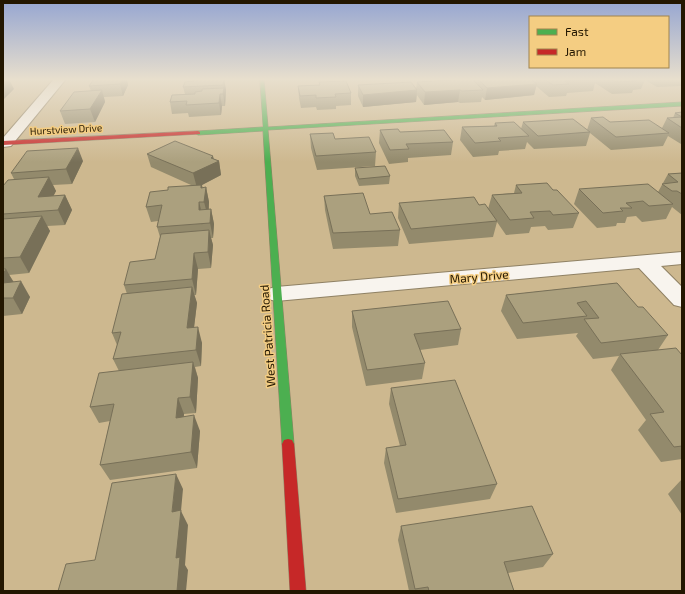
<svg xmlns="http://www.w3.org/2000/svg" width="685" height="594" font-family="'Exo 2',sans-serif">
<rect width="100%" height="100%" fill="#cdb88f"/>
<g fill="none" stroke-linecap="round" stroke-linejoin="round">
<!-- street casing -->
<g stroke="#8f8164" stroke-width="2">
<path id="street" d="M54,79H66L11,146L3,147V138Z
M682,252V264L661,266L682,287V307L674,305L639,268L276,301L268,299L265,294L268,289L276,287Z"/>
</g>
<!-- fast casing -->
<g stroke="#8f8164" stroke-width="1">
<path id="fast" d="M260,79H264L268,127L682,102V106L268,130L294,444L292,448L288,449L284,448L282,444L263,131L198,135L195,133L198,131L263,127Z"/>
</g>
<!-- jam casing -->
<g stroke="#8f8164" stroke-width="1">
<path id="jam" d="M198,131L200,132V134L3,145V141Z
M288,439L292,440L294,444L306,591H290L282,444L284,440Z"/>
</g>
<!-- street -->
<use href="#street" fill="#f8f4ee" fill-rule="evenodd"/>
<!-- fast -->
<use href="#fast" fill="#4caf50" fill-rule="evenodd"/>
<!-- jam -->
<use href="#jam" fill="#c62828" fill-rule="evenodd"/>
</g>
<!-- wall -->
<path fill="#938a6c" d="M94,79H128H127L128,85L123,96L104,97L105,102L95,122L65,124L60,111L91,91L89,86Z
M224,79L226,90L225,106H222L221,115L189,117L188,113L172,114L170,102L185,94L183,87L194,81Z
M474,79H531L535,82L536,79H682V86L657,87L645,80L641,89L633,90L632,93L612,94L595,83L593,91L567,93L566,96L549,97L536,86L534,95L485,100L482,97L481,102L460,103L458,102L424,105L417,95L416,102L363,107L358,96V85L416,89L417,82L474,81Z
M319,82L351,93V105L336,106V109L317,110L316,107L301,108L299,98L298,86L319,85Z
M682,112V144H681L668,136L663,146L611,150L590,133L586,146L534,149L527,142L525,149L499,151L498,155L473,157L460,140L462,127L494,126L495,123L521,129L523,122L587,130L591,118L610,122L662,128L667,118H673L675,113Z
M380,130L400,132L453,142L451,155L408,158V162L389,164L379,143Z
M310,134L335,139L376,152L375,166L317,170L311,148Z
M147,154L214,159L219,161L221,175L202,185V188L206,187L209,202V209H211L214,224L213,238H211L213,245L211,268L198,269L196,295H194L197,303L194,327L202,343L201,366L195,367L198,378L196,413L184,414V417L200,431L197,468L110,480L100,465L110,421L99,423L90,407L119,371L113,359L117,345L112,333L127,294L124,285L155,259L160,237L157,227L158,221L151,222L146,207L168,190L191,185L151,167Z
M83,161L72,184L53,185L56,191L53,196L65,195L72,210L65,225L47,226L50,231L29,273L9,275L14,282L30,297L22,314L3,316V186L14,179L11,173Z
M355,168L390,176L389,184L359,186L355,176Z
M682,173V215L672,207L666,219L642,222L636,216L627,217L625,223H617L616,226L597,228L574,204L579,189L658,192L668,174Z
M516,185L553,190L579,213L573,228L548,230L545,226L531,227L529,233L506,235L497,222L493,237L409,244L398,218L399,203L479,205L488,209L492,195L514,193Z
M324,196L400,230L398,246L333,249L325,210Z
M617,283L638,307L668,335L658,350L682,355V459L661,462L638,430L646,420L611,370L619,356L593,359L576,336L578,333L517,339L501,311L506,295Z
M352,311L461,329L458,345L420,350L425,363L422,379L366,386L352,327Z
M391,388L497,484L490,499L396,513L384,463L386,448L400,446L389,404Z
M682,479V515L668,494Z
M401,526L553,554L543,567L508,573L514,591H409L398,540Z"/>
<!-- shaded-wall -->
<path fill="#787058" d="M7,79H9L14,89L3,100V83Z
M122,79H127L128,85L123,96L120,84Z
M224,79L226,90L225,106L223,94Z
M537,84L534,95L485,100L487,88Z
M102,90L105,102L95,122L90,109Z
M417,90L416,102L363,107V95Z
M460,90L458,102L424,105L425,92Z
M220,94L222,106L221,115L219,103Z
M78,148L83,161L72,184L66,169Z
M213,156L215,163L219,161L221,175L202,185L205,199L204,203L201,188H197L193,173L211,158Z
M49,177L56,191L46,211L38,197Z
M206,187L209,202L208,217L204,202Z
M65,195L72,210L65,225L58,210Z
M199,202L203,217L202,225L199,210Z
M211,209L214,224L213,238L210,223Z
M42,216L50,231L29,273L20,257Z
M209,230L213,245L211,268L208,252Z
M194,253L198,269L196,295L192,279Z
M6,269L15,285L3,291V274Z
M21,281L30,297L22,314L13,298Z
M192,287L197,303L192,344L187,328Z
M198,327L202,343L201,366L196,350Z
M193,362L198,378L196,413L190,397Z
M178,398L184,414L182,433L176,418Z
M194,415L200,431L197,468L191,452Z
M176,474L183,489L181,511L188,525L185,565L188,570L186,591H177L176,558L172,512Z"/>
<!-- building -->
<path fill="#aba07e" stroke="#787058" d="M3,79H7L3,83Z
M94,79H122L120,84L89,86Z
M194,79H224L223,85L183,87L185,82L194,81Z
M472,79L483,90L462,91L460,90L425,92L417,82Z
M478,79H531L537,84L487,88Z
M544,79H595L597,80L565,81L569,84L553,85Z
M611,79H633L636,81L616,82Z
M346,81L351,93L335,94L336,97L316,98V95L300,96L298,86L320,85L319,82Z
M411,82L417,90L363,95L358,85Z
M224,88L223,94H220L219,103L186,105L187,101L170,102L172,95L195,94V92L202,91V89Z
M102,90L90,109L60,111L74,92Z
M682,112V117L675,113Z
M603,117L610,122L649,120L669,133L616,137L591,118Z
M682,117V128L667,118Z
M573,119L590,132L538,136L523,122Z
M514,122L529,136L498,138L501,141L475,143L462,127L497,126L495,123Z
M398,129L400,132L444,130L453,142L406,144L409,149L390,150L380,130Z
M333,133L335,139L369,137L376,152L316,156L310,134Z
M175,141L213,156L211,158L219,161L193,173L147,154Z
M78,148L66,169L11,173L27,151Z
M385,166L390,176L359,179L355,168Z
M682,173V194L677,191H672L662,184L678,182L668,174Z
M49,177L38,197L65,195L58,210L3,214V186L8,180Z
M547,183L553,190H557L579,213L553,215L550,211L530,212L534,218L510,220L492,195L522,193L516,185Z
M648,184L673,204L649,206L643,201L626,203L632,208H620L623,211L603,213L579,189Z
M201,185V188L206,187L204,202H199V210L211,209L210,223L157,227L162,205L146,207L150,192L168,190V187Z
M363,193L370,214L392,212L400,230L333,233L324,196Z
M474,197L479,205L485,204L497,221L411,229L399,203Z
M42,216L20,257L3,258V219Z
M209,230L208,252L194,253L192,279L124,285L130,262L155,259L161,234Z
M3,269H6L3,274Z
M21,281L13,298H3V283Z
M617,283L638,307H643L668,335L601,343L584,319L599,318L586,301L577,303L587,316L523,323L506,295Z
M192,287L187,328L198,327L196,350L113,359L121,332L112,333L122,294Z
M448,301L461,329L414,334L425,363L367,370L352,311Z
M676,348L682,355V446L674,447L650,414L664,412L620,354Z
M193,362L190,397L178,398L176,418L194,415L191,452L100,465L114,404L90,407L99,373Z
M455,380L497,484L398,499L386,448L406,445L391,388Z
M176,474L172,512L181,510L176,558L180,557L177,591H58L66,564L95,560L112,483Z
M532,506L553,554L504,562L514,591H429L428,587L415,589L401,526Z"/>
<!-- sky -->
<linearGradient id="sky" x2="0" y2="1"><stop stop-color="#96a6d1"/><stop offset="0.49" stop-color="#e8dfcd"/><stop offset="1" stop-color="#e8dfcd" stop-opacity="0"/></linearGradient>
<rect width="685" height="162" fill="url(#sky)"/>
<g text-anchor="middle" dominant-baseline="central" stroke-width="3" stroke-linejoin="round" paint-order="stroke">
<!-- far-street labels -->
<g font-size="10" fill="#231701" stroke="#f4cd82">
<text transform="translate(66 129) rotate(-3)">Hurstview Drive</text>
</g>
<!-- street labels -->
<g font-size="12" fill="#231701" stroke="#f4cd82">
<text transform="translate(479 276) rotate(-5)">Mary Drive</text>
<text transform="translate(267 336) rotate(-94)">West Patricia Road</text>
</g>
</g>
<!-- border -->
<rect width="685" height="594" fill="none" stroke="#231701" stroke-width="8"/>
<!-- legend -->
<rect x="529" y="16" width="140" height="52" fill="#f4cd82" stroke="#a0844e"/>
<rect x="537" y="29" width="20" height="6" fill="#4caf50" stroke="#a0844e"/>
<text x="565" y="36" font-size="12" fill="#231701">Fast</text>
<rect x="537" y="49" width="20" height="6" fill="#c62828" stroke="#a0844e"/>
<text x="565" y="56" font-size="12" fill="#231701">Jam</text>
</svg>
